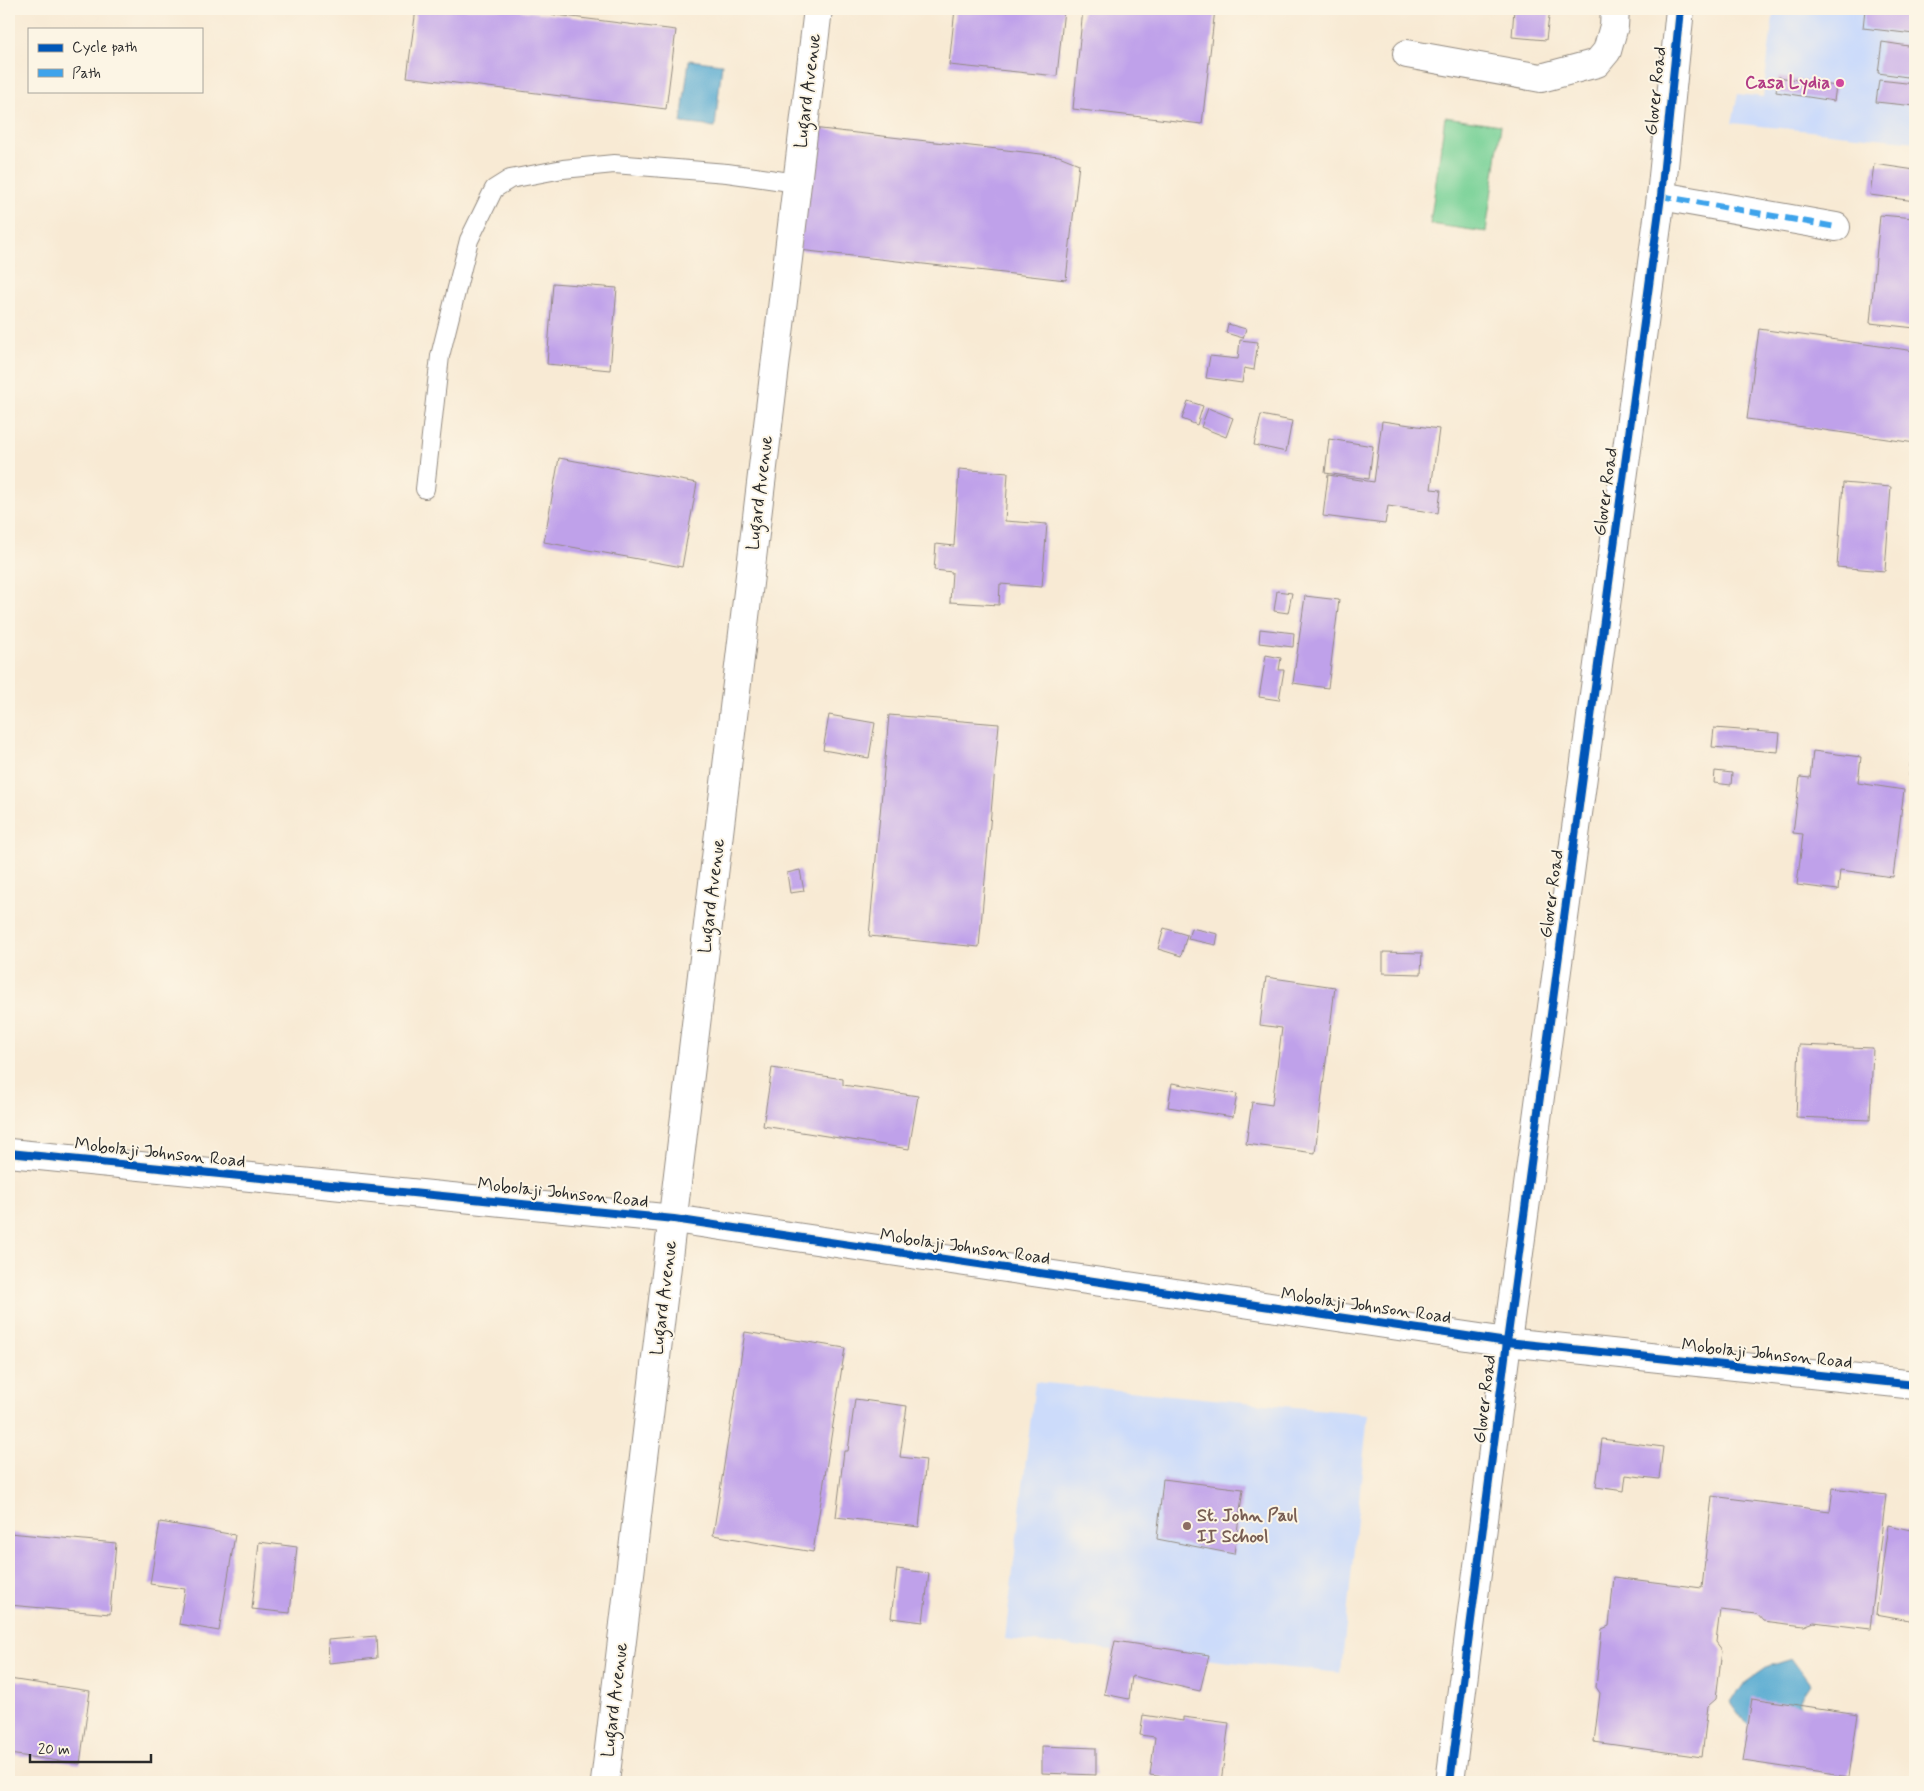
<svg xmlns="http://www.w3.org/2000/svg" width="1924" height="1791" font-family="Mynerve,sans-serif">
<rect width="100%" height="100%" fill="#fcf5e5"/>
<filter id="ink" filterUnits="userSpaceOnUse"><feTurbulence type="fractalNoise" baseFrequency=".02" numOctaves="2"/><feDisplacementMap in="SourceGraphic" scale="10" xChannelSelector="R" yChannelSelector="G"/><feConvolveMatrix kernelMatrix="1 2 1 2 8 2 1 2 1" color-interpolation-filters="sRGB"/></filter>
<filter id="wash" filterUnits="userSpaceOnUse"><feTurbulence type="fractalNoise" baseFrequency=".0096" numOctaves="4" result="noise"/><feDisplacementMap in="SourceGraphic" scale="20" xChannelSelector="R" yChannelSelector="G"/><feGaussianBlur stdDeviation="1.12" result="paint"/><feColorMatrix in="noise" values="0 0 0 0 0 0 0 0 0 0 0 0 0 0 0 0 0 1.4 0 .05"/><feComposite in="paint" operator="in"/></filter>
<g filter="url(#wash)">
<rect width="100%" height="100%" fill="#f8ead4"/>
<!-- built -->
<path fill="#ccdbfa" d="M1774,9H1915V142L1732,123L1738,94L1763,97Z
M1035,1382L1368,1414L1341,1673L1005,1639Z"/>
<!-- green -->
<path fill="#79d298" stroke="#527e62" d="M1445,117L1501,125L1486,232L1430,224Z"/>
<!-- water -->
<path fill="#56aad2" stroke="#406a7e" d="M689,60L722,64L715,127L681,123Z
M1791,1658L1810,1684L1798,1702L1807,1715L1750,1728L1731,1702L1742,1685L1772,1664Z"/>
<g id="blocks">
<!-- building -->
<path fill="#bfa1ea" d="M416,9H508L676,30L666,109L407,77Z
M955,9H1064L1057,76L949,65Z
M1083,9H1215L1202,124L1073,109Z
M1514,9H1550L1546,40L1512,37Z
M1865,9H1915L1914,34L1863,28Z
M1882,42L1915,47V78L1878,73Z
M1778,77L1836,86L1834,101L1776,92Z
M1879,80L1915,84V106L1876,102Z
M812,128L1059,156L1079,164L1066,280L799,250Z
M1874,164L1915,170V201L1870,195Z
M1880,215L1915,218V328L1870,323Z
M553,283L617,288L610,370L547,364Z
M1228,324L1246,329L1243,338L1226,333Z
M1759,329L1915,351V443L1747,419Z
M1240,340L1258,342L1254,370L1244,368L1242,383L1206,378L1210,356L1238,359Z
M1188,401L1203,406L1197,425L1182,419Z
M1208,408L1233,418L1226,437L1201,427Z
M1261,415L1292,421L1286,452L1254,445Z
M1382,421L1439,429L1431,489L1441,490L1438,513L1388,506L1385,524L1323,516L1328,475L1374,482Z
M1329,439L1373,446L1369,479L1325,473Z
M559,458L697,483L682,567L544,542Z
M959,469L1008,473L1005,521L1047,524L1042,587L1000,584L999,605L950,602L952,572L934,570L936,544L954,546Z
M1843,483L1891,487L1885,571L1837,567Z
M1277,591L1292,593L1288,613L1274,611Z
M1305,596L1339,600L1328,688L1293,683Z
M1260,629L1294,633L1293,647L1259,643Z
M1266,655L1281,658L1279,670H1284L1279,700L1259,697Z
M829,715L875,723L869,758L823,750Z
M889,715L999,724L979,947L869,936Z
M1714,728L1780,733L1778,752L1712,747Z
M1914,731H1915V776H1909Z
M1813,751L1861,757L1858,783L1904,790L1893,877L1840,870L1838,890L1797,885L1803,834L1793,833L1800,777L1810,778Z
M1715,771L1732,773L1731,785L1714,783Z
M800,870L804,891L790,893L787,873Z
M1164,928L1187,935L1181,956L1158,949Z
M1191,928L1218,934L1216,945L1188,939Z
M1383,952L1422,953L1421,974L1383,973Z
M1266,977L1335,987L1315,1153L1246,1144L1252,1102L1272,1105L1282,1028L1260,1025Z
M1799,1045L1873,1048L1870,1120L1796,1117Z
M772,1068L843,1079V1085L918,1096L909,1149L763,1126Z
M1172,1083L1237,1094L1233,1117L1168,1107Z
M745,1332L845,1348L813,1552L713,1535Z
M855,1399L907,1406L900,1457L926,1460L919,1527L836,1517L844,1451H848Z
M1602,1439L1663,1447L1659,1479L1626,1475L1624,1491L1596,1487Z
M1163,1479L1243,1489L1234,1554L1157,1539Z
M1833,1488L1886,1495L1870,1629L1814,1622L1804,1626L1763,1621L1757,1614L1720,1610L1716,1642L1722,1650L1716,1699L1708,1706L1702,1757L1594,1742L1600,1693L1596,1687L1602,1629L1609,1626L1614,1577L1702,1588L1712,1496L1830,1511Z
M160,1522L235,1535L219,1631L179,1624L185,1589L150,1584Z
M1888,1525L1915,1531V1621L1876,1614Z
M9,1533L116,1543L110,1614L9,1605Z
M259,1542L297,1547L290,1613L252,1609Z
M897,1569L929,1573L923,1622L891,1618Z
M376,1636L377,1658L329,1663L328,1640Z
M1115,1641L1209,1655L1200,1691L1132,1676L1129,1699L1104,1694Z
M9,1679L90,1691L80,1764L9,1754Z
M1752,1698L1858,1714L1849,1777L1743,1761Z
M1143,1715L1183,1721V1717L1229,1723L1221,1782H1175V1779L1150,1775L1155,1737L1140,1735Z
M1042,1746L1096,1748V1775L1042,1773Z"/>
</g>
</g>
<g filter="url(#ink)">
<use href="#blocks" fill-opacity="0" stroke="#928a80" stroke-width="1"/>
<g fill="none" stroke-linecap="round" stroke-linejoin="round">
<!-- lane casing -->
<g stroke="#928a80" stroke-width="20">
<path id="lane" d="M425,489L440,356L469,240L494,189L510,179L563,169L614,164L727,173L797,183"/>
</g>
<!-- street casing -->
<g stroke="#928a80" stroke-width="30">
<path id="street" d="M1407,54L1541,78L1597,63L1607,51L1614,26L1615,9
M1661,196L1836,227
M605,1782L818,9"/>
</g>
<!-- secondary casing -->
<g stroke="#928a80" stroke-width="30">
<path id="secondary" d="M9,1153L674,1219L1507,1342L1915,1385
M1450,1782L1507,1342L1661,196L1680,9"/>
</g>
<!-- lane -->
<use href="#lane" stroke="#fff" stroke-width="18"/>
<!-- street -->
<use href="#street" stroke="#fff" stroke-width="28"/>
<!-- secondary -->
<use href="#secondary" stroke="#fff" stroke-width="28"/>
<!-- quiet -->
<path stroke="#3ea3eb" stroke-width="6" stroke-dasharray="12 6" stroke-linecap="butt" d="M1661,196L1836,227"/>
<!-- cycleway casing -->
<g stroke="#fcf5e5" stroke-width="11">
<path id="cycleway" d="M9,1153L674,1219L1507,1342L1915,1385
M1450,1782L1507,1342L1661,196L1680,9"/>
</g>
<!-- cycleway -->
<use href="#cycleway" stroke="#0057b8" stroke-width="8"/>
</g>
</g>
<!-- markers -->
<circle fill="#d1479c" stroke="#fcf5e5" stroke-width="2" cx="1840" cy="83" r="5"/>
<circle fill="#8d6e63" stroke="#fcf5e5" stroke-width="2" cx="1187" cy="1526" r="5"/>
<g text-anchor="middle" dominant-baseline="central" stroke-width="4" stroke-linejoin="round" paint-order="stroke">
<!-- hotel labels -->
<g font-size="18" font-weight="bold" fill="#b23c85" stroke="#fcf5e5" text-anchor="end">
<text x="1830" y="83">Casa Lydia</text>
</g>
<!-- street labels -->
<g font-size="18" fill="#2b2b2b" stroke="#fcf5e5">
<text transform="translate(808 91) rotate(-83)">Lugard Avenue</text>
<text transform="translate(1656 91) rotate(-84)">Glover Road</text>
<text transform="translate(1606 492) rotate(-82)">Glover Road</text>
<text transform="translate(760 493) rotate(-83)">Lugard Avenue</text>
<text transform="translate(1552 894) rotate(-82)">Glover Road</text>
<text transform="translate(712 896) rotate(-83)">Lugard Avenue</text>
<text transform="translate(160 1153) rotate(6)">Mobolaji Johnson Road</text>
<text transform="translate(563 1193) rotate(6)">Mobolaji Johnson Road</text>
<text transform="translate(965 1247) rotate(8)">Mobolaji Johnson Road</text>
<text transform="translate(664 1298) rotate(-83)">Lugard Avenue</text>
<text transform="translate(1366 1306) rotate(8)">Mobolaji Johnson Road</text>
<text transform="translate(1767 1354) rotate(6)">Mobolaji Johnson Road</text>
<text transform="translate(1485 1399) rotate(-83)">Glover Road</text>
<text transform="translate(615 1700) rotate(-83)">Lugard Avenue</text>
</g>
<!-- education labels -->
<g font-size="18" font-weight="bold" fill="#785e54" stroke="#fcf5e5" text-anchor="start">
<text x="1197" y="1516">St. John Paul<tspan x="1197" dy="21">II School</tspan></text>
</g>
</g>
<!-- margin -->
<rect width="1924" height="1791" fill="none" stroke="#fcf5e5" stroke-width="30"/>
<!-- legend -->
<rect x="28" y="28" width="175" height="65" fill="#fcf5e5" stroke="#a8a49b"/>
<rect x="38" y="44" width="25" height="8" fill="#0057b8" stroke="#a8a49b"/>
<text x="72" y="52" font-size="15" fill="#2b2b2b">Cycle path</text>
<rect x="38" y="69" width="25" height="8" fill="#3ea3eb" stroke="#a8a49b"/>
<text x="72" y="78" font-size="15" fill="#2b2b2b">Path</text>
<!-- scale -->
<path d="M30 1754v8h121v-8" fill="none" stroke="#2b2b2b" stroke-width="2.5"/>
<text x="38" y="1754" font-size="15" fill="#2b2b2b" stroke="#fcf5e5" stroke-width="4" paint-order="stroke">20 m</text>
</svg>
